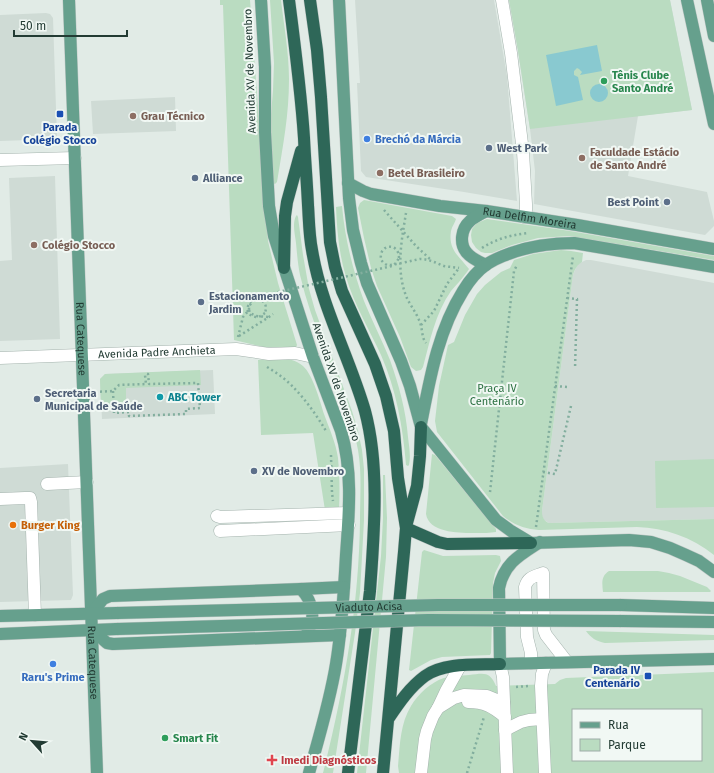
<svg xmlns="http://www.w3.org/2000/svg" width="714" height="773" font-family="'Fira Sans',sans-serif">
<rect width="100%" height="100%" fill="#e1ebe6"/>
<!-- built -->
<path fill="#cfdbd5" d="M355,0H494L507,76L517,201L464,192L366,177L361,171L357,83H360Z
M509,0H670L692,110L638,116L628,176L707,192L714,221V226L705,235L534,204L535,171L530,129L518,51Z
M46,13L50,14L53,18L57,139L0,141V15Z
M175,97L176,131L93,134L91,101Z
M55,176L60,339L0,341V261L12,260L9,178Z
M586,260H591L714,283V519L549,523L544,520L542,516V511L573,275L575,270L578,264Z
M213,370L215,414L102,419L100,379L105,374Z
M68,464L73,595L71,600L0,602V468Z"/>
<!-- green -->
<path fill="#badcc1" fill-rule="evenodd" d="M220,0H250L268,241L278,283L297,345L296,347H264L234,340L223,5H220Z
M270,0H281C284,26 289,53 289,79C289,115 283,146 277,182L275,184L273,183L270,127L273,90L274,63Z
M509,0H670L692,110L530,129L518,51Z
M364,200L452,216L456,219C455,223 452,226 451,231C448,250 459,256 469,269L467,272C462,279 456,285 451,291C435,314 430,341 423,367L421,370L416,371L411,367L400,337L377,286L371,268L364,238L358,208L360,203Z
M342,206C345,239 353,271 364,301C372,321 382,340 390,360C399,385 406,411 408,437C409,446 411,456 409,465L408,466L406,465C403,427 396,389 381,355C369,329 354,304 346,277C339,254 337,231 336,207Z
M297,215L298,217L303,255L309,289L315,310L352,411L358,431L362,450L364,469V520L360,593L355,633L333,773H323C344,690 359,606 360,520C360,497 362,473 358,450C356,440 354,431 351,421C335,372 312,326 300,275C298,265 297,254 296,243C295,234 292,224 296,216Z
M487,219L570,231L702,254L714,256V260L569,236L538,238L512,245L492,253H485L481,252L476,248L472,242L471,235L472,229L477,223Z
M561,250L571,251L583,253L582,262C577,265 575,269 573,275L542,511C542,517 544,521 549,523L714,519V555C692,537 665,528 637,527L539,530C525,529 514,525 503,516L437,432L435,421L439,386L448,345L454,342L465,315L477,294L485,285L501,272L510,268L514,260L533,254Z
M283,358C290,359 297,361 303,366C313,375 320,401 324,414C329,428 336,443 338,458C340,480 340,501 338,523H327L313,433L261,435L258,360Z
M200,370L201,385L126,388V409L101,411L100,379L105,374Z
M432,454L435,455L496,529V532C490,533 483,533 477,533C463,533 429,534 426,514Z
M714,459V507L656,508L655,461Z
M383,475H385L387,518L386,557L366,773H357L381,556L383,518Z
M424,550L443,556L496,555L500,556L501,561L495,573L493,583L491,653L490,655L442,657L431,660L411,671L409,670L422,552Z
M609,571H658L669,573L680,576L707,587L711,591L710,592H603C602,583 601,576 609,571Z
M586,631L714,635V640L605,643C596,641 591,638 586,631Z
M714,672V773H399L398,766C400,745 400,724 411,706C418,694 431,682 444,678C452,676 461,676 469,675C484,673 490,671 496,686L555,684L560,680L566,678ZM573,710H701V760H573Z"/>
<!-- water -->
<path fill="#89c9d0" d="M597,45L602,71L580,75L582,72L579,69L577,68L574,71V75L578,77L583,100L556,106L546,55Z
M590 93a9 9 0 1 1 18 0a9 9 0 1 1-18 0Z"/>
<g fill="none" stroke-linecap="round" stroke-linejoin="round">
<!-- minor casing -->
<g stroke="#a4b3ad" stroke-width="13">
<g id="minor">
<path d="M502,0L511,53L523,152L526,204V210L524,217"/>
<path d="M0,160L75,158"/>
<path id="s1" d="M0,358L236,349L269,354L295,353L313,357"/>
<path d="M47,484L87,482"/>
<path d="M0,499L25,498H30L31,502L35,615"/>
<path d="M217,516L220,517L348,513"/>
<path d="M220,531L349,525"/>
<path d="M531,663V653L527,637L525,587C528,577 533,577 543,573L544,630L546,635L567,662"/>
<path d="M500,664L503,677L507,773"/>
<path d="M468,702C485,702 493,707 505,717"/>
<path d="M438,708L446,691L460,666"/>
<path d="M505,730L521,722L529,720L542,719"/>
<path d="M421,773L425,739L427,731L433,716L438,708L454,698L464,695L487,696L504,703"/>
<path d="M545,773L541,686L542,674L546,663"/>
</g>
</g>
<!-- major casing -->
<g stroke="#c1c8c6" stroke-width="13">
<g id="major">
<path id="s2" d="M69,0L97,773"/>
<path d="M261,0L265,67V132L269,206L274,236L313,357L341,431C353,471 349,514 346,555C344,591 342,628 336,664C330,701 319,737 309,773"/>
<path d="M339,0L349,198L353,230L361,263L367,283L401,361L410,386L421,427L496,520L511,531L531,543L629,540L651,542L670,548L686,555L699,561L714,572"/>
<path d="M687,0L714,124"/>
<path d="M707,0L714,36"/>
<path id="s3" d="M348,183L363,191L371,194L440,206L486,211L577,225L714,249"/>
<path d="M486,211C481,214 474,217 470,221C461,229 459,244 467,253C472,259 480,262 486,265"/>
<path d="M421,424C430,378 438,331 463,291C469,281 477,271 487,264C492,261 498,258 503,256C527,246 549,243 574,243L714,267"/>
<path d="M540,542C520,555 504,563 499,588L500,664L714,659"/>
<path d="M301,589C313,602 316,618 307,633"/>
<path d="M621,605L714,608"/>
<path d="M92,613L103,599L110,596L301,589L344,587"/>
<path d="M0,616L117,613"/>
<path d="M621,621L714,622"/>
<path d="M92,630L107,643L113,644L340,635"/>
<path d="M0,634L117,629"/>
</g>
</g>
<!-- highway casing -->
<g stroke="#c1c8c6" stroke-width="13">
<path id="highway" d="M289,0C295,46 301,92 304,138C305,160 307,183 308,205C309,220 309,235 312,250C321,306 349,356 365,411C380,467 374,533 370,591L348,773
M310,0L317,50L321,97L330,242L335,267L342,291L375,364L386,396L394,431L398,478L406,528L404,552L383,773
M284,268L285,216L287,202L301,151
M407,523L417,486L420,456L421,427
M406,528L438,542L447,544L531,543
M389,718C399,703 410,687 425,676C444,662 477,665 500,664"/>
</g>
<!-- path -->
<path stroke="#82ae9e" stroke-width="2.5" stroke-dasharray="2 3" stroke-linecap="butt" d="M384,210L416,246L431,260
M406,213C402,238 396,267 405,293C408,303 415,310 419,320C423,328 421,337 426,343
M482,248C496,239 511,235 528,233
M399,258C399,243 382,244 381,255C380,260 383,263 387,265C391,266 414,260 420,259C429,259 436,263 444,266C449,267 454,267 459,268
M567,298L577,299L575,369
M249,310L250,313L256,316L269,317
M421,325L434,311L447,284L459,268
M239,336L269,317L273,314
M238,337L243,317L249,310V306L254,300C263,298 268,304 265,313
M267,367C277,373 287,380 294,388C306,400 317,416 326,431
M555,386L568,387
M95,392L113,391L119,385L146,384L145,375L148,374L149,384L198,383L200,408L186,409V414L129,416V412L114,413L113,391
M331,455L332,493L333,501
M543,472L555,474L571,406
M490,492L514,271L517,265
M536,527L573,256
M516,687L529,686
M467,773L484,717"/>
<!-- minor -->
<use href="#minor" stroke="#fff" stroke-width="12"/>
<!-- major -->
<use href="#major" stroke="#66a08d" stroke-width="12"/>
<!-- highway -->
<use href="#highway" stroke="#2e6758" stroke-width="12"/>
<!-- major-bridge casing -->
<g stroke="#c1c8c6" stroke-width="13" stroke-linecap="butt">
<g id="major-bridge">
<path id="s4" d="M117,613L438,605H621"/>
<path d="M117,629L428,620L621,621"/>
</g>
</g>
<!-- path-bridge -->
<path stroke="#82ae9e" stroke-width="2.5" stroke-dasharray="2 3" stroke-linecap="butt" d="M265,313L259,317C243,318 244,300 261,296L392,266L396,263L399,258"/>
<!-- major-bridge -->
<use href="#major-bridge" stroke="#66a08d" stroke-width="12"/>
</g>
<!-- markers -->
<g fill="#2e9e5b" stroke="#f1f8f4" stroke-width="1.5">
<circle cx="604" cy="81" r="4"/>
<circle cx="165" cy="738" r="4"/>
</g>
<g fill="#1a4fb4" stroke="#f1f8f4" stroke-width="1.5">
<rect x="56" y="110" width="8" height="8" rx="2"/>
<rect x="644" y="672" width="8" height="8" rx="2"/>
</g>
<g fill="#8d6e63" stroke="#f1f8f4" stroke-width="1.5">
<circle cx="133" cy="116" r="4"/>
<circle cx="582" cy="158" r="4"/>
<circle cx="380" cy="173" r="4"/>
<circle cx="34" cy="245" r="4"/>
</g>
<g fill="#3f7fe0" stroke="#f1f8f4" stroke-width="1.5">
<circle cx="367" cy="139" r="4"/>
<circle cx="53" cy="664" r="4"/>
</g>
<g fill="#5c6f8a" stroke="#f1f8f4" stroke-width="1.5">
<circle cx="489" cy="148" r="4"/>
<circle cx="195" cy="178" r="4"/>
<circle cx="667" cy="202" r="4"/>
<circle cx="201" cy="302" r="4"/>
<circle cx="37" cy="399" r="4"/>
<circle cx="254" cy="471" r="4"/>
</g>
<circle fill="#0f9aa8" stroke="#f1f8f4" stroke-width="1.5" cx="160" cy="397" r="4"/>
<circle fill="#e8710a" stroke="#f1f8f4" stroke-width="1.5" cx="13" cy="525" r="4"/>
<path fill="#e0444e" stroke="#f1f8f4" stroke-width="1.5" d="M270 754h4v4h4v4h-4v4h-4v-4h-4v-4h4z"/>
<g text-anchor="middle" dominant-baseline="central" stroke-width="4" stroke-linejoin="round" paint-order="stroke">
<!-- street labels -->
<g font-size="11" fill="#223b33" stroke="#f1f8f4">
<text transform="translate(250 71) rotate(-92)">Avenida XV de Novembro</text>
<text stroke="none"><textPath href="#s3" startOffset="186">Rua Delfim Moreira</textPath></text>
<text stroke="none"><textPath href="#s2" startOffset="339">Rua Catequese</textPath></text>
<text stroke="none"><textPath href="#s1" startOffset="157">Avenida Padre Anchieta</textPath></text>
<text transform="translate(336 382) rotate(71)">Avenida XV de Novembro</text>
<text stroke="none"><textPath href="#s4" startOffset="252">Viaduto Acisa</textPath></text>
<text stroke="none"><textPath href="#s2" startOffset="663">Rua Catequese</textPath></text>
</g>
<!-- leisure labels -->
<g font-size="11" font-weight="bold" fill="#27864d" stroke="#f1f8f4" text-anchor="start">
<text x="612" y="75">Tênis Clube<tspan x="612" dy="13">Santo André</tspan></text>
<text x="173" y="738">Smart Fit</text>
</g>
<!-- education labels -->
<g font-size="11" font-weight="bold" fill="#785e54" stroke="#f1f8f4" text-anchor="start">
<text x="141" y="116">Grau Técnico</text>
<text x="590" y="152">Faculdade Estácio<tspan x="590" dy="13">de Santo André</tspan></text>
<text x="388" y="173">Betel Brasileiro</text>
<text x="42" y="245">Colégio Stocco</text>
</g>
<!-- transit labels -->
<g font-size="11" font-weight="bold" fill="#164399" stroke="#f1f8f4">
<text x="60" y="127">Parada<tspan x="60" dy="13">Colégio Stocco</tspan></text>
<text x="640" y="670" text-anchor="end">Parada IV<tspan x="640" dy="13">Centenário</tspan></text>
</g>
<!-- shop labels -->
<g font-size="11" font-weight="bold" fill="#366cbe" stroke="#f1f8f4" text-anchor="start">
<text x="375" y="139">Brechó da Márcia</text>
<text x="53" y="677" text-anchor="middle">Raru's Prime</text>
</g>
<!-- service labels -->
<g font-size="11" font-weight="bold" fill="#4e5e75" stroke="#f1f8f4" text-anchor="start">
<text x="497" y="148">West Park</text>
<text x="203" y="178">Alliance</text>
<text x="659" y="202" text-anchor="end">Best Point</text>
<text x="209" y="296">Estacionamento<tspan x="209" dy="13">Jardim</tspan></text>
<text x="45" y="393">Secretaria<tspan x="45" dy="13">Municipal de Saúde</tspan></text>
<text x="262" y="471">XV de Novembro</text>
</g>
<!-- park labels -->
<g font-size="11" fill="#2d7243" stroke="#f1f8f4">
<text x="497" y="388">Praça IV<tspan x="497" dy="13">Centenário</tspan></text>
</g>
<!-- culture labels -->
<g font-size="11" font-weight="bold" fill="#0d838f" stroke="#f1f8f4" text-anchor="start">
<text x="168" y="397">ABC Tower</text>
</g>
<!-- food labels -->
<g font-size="11" font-weight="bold" fill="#c56008" stroke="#f1f8f4" text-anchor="start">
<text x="21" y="525">Burger King</text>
</g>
<!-- health labels -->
<g font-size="11" font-weight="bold" fill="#be3a42" stroke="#f1f8f4" text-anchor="start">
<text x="281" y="760">Imedi Diagnósticos</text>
</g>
</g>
<!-- legend -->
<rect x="572" y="709" width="130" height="52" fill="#f1f8f4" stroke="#9eaca7"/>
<rect x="580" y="722" width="20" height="6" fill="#66a08d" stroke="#9eaca7"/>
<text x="608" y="729" font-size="12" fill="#223b33">Rua</text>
<rect x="580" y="739" width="20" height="12" fill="#badcc1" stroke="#9eaca7"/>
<text x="608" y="749" font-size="12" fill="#223b33">Parque</text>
<!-- north arrow -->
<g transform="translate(32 741) rotate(297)" stroke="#f1f8f4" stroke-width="3" paint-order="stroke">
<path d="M0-3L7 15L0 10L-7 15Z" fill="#223b33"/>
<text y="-6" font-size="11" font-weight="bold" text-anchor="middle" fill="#223b33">N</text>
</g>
<!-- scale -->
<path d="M14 30v6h113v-6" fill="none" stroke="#223b33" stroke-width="2"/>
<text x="20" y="30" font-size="12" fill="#223b33" stroke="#f1f8f4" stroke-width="3" paint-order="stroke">50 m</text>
</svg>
